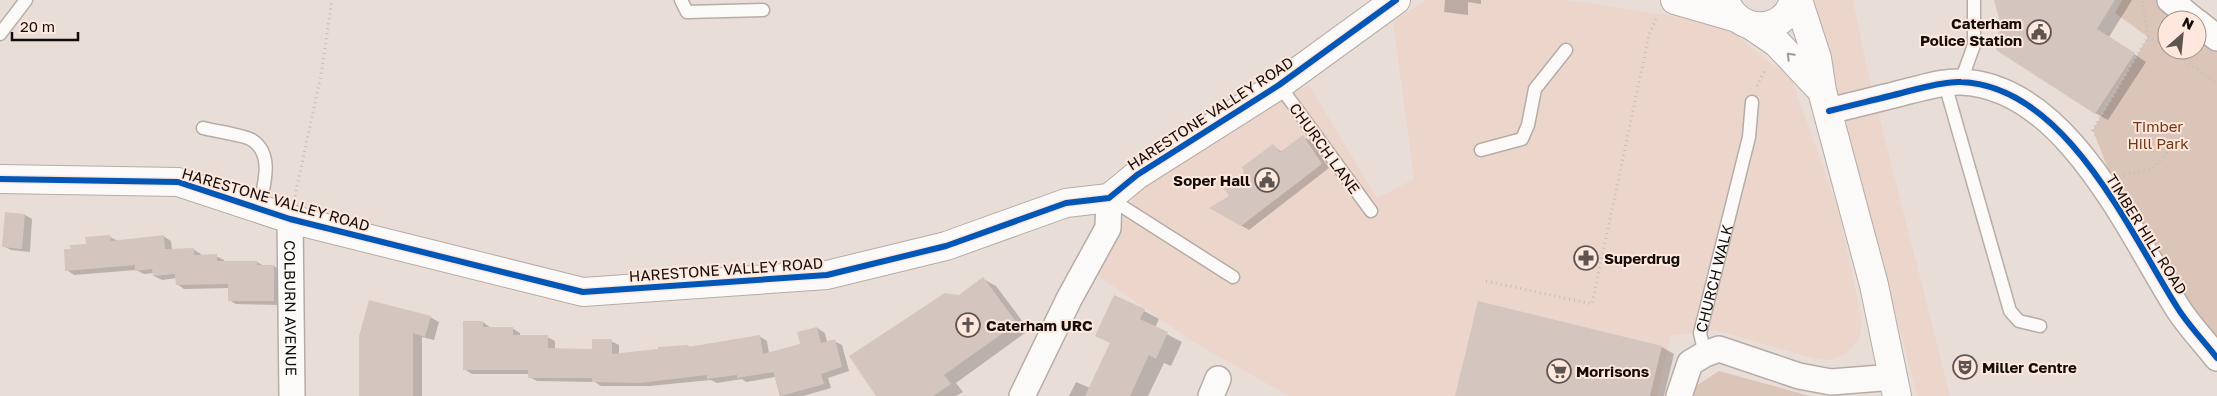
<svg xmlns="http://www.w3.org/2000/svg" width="2217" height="396" font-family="'Golos Text',sans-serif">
<rect width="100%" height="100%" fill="#e9ddd7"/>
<!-- built -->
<path fill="#ecd6cb" d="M1427,0H1567L1680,17L1717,20L1792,80L1838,209L1862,319L1860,337L1846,354L1831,360L1815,359L1715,330L1671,336L1657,396H1289L1190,340L1097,275L1142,181L1252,114L1309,85L1377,198L1414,179L1393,21Z
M1808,0H1853L1867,68L1950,396H1917L1846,124Z"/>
<!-- green -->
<path fill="#dbc4b8" d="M2122,0H2170L2194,20H2167V50H2197V22L2217,38V342L2189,307L2124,192L2108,169L2093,130L2148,37L2115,13Z
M1719,371L1810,396H1691L1693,388Z"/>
<!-- shadow -->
<path fill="#0003" d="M1445,0H1481V4L1468,2V15L1444,12Z
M1996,0H2132L2109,37L2146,62L2108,120L2095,113L2001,21Z
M1303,137L1311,141L1329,168L1249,230L1211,208L1231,197L1246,174L1273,146L1282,152Z
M6,214L25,215L32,219L30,252L11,250L3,246Z
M163,236L171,241L172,250L193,249L201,254V256H216L224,260V262H257L264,266H274L281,271V305L236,304L229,300V288L184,289L177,284V278L162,280L154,276V273L144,274L136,270L74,275L67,270L72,250L110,237L118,241Z
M983,279L996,286L1029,330L956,383L963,392L956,396H878L959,296Z
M1479,303L1662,347L1674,354L1664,396H1456Z
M1144,311L1159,319L1155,328L1182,342L1171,366L1164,363L1148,396H1069L1076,382L1090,388Z
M430,317L439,322L434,340L422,337V396H360L361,336Z
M483,322L491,328H512L520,333V336L547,337L555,341V350H593L611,341L619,345V354L660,351L659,348L688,346L691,348L759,336L767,341L769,353L802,345L817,328L825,333L827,342L834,341L842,345L849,371L828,378L831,388L803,396H780L775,377L746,382L742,379L717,383L711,380L649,386H601L595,382L537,381L529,377V374H472L464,369Z"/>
<!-- building -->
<path fill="#d4c5be" d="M1994,0H2115L2097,29L2135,53L2095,114L1996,50L2000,22Z
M1303,135L1322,164L1241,226L1209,208L1229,196L1223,187L1244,173L1242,167L1273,144L1280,152Z
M5,212L25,214L22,249L2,247Z
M110,235L111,241L164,235L165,249L194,248V255L217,254V261H257V265H274V301H228V284L176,285L175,274L153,276L152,269L135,271V265L65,271L64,249H71L70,245L86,244L85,237Z
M983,277L1017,323L944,375L951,384L933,396H876L849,356L945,293L959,295Z
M1114,295L1145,309L1140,319L1168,332L1156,359L1149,355L1130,396H1085L1110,343L1095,336Z
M369,300L431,316L425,337L413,333V396H359V336Z
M1478,301L1662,346L1650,396H1455Z
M463,321H483V327H513V335H548V348L592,349V339H612V354L658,349V347L688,345V347L760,335L763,354L800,344L797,332L817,327L821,343L835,339L842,367L821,374L824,384L781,396L773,372L737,378V375L707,379V375L640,383L592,382V378H528V370H463Z"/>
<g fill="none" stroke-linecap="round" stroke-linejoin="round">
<!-- lane casing -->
<g stroke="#b6aca7" stroke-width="15">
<g id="lane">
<path d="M681,0L687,12L763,10"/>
<path d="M0,34L26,0"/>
<path d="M1961,81L1974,45V0"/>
<path d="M1945,84L2010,311L2019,321L2040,326"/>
<path d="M1279,85L1371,211"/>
<path d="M203,128C214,131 245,135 252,140C275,155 263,187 259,209"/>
<path d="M1481,150L1522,139L1528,125L1535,89L1566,50"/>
<path d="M1109,198L1233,277"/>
<path id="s1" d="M1705,354L1700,333L1749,137L1752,102"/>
</g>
</g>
<!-- street casing -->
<g stroke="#b6aca7" stroke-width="28">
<g id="street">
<path d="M2170,0L2194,20"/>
<path d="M2197,22L2217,38"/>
<path d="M1829,111C1856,104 1883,98 1909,91C1926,87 1945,81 1961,82C2066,86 2129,231 2177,307C2188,325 2204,341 2217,358"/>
<path id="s2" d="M290,219L292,396"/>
<path d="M1022,396L1069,299L1108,228L1109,198"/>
<path d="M1211,396L1218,379"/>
<path d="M1679,396L1690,363L1705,354L1719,349L1799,376L1831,382L1894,377"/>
</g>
</g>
<!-- secondary casing -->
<g stroke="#b6aca7" stroke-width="30">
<path id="secondary" d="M1675,0L1734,17
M1725,0C1736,34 1784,36 1794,0
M1798,0L1817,58L1822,91L1874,285L1897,396
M1752,26L1777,43L1822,91
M0,179L178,182L290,219L583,292L827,275L946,246L1066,203L1109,198L1137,175L1279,85L1396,0"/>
</g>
<!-- path -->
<path stroke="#c4bfbc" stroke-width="3" stroke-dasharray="1 4" stroke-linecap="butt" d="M2148,37L2167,49
M2168,50L2217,83
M1757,86L1766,68
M2093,130L2097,137
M2092,131L2148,37L2142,0
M2124,175L2152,169L2177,142
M295,196L321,75L332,0
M1486,281L1592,304L1649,35L1657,16"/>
<!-- lane -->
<use href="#lane" stroke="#fcfaf9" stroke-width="12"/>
<!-- street -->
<use href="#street" stroke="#fcfaf9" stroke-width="25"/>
<!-- secondary -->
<use href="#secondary" stroke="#fcfaf9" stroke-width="28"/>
<!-- cycleway casing -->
<g stroke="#fee7dc" stroke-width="9">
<path id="cycleway" d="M1829,111C1856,104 1883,98 1909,91C1926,87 1945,81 1961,82C2066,86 2129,231 2177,307C2188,325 2204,341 2217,358
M0,179L178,182L290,219L583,292L827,275L946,246L1066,203L1109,198L1137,175L1279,85L1396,0"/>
</g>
<!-- cycleway -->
<use href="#cycleway" stroke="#0057b8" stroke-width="6"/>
</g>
<!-- one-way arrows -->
<defs><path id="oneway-chevron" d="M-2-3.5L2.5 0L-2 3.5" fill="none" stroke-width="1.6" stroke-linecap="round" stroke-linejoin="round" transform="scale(1.25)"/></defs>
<use stroke="#9f9b99" href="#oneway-chevron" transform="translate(1790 56) rotate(-135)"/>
<!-- icons -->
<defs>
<g id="civic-ring" transform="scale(1.25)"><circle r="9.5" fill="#fee7dc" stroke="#5e5550" stroke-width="1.5"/><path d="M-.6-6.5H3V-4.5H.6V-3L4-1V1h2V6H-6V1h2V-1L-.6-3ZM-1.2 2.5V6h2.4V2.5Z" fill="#5e5550"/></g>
<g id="pharmacy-ring" transform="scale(1.25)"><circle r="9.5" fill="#fee7dc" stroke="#5e5550" stroke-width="1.5"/><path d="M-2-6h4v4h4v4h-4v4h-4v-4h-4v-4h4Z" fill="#5e5550"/></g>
<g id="church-ring" transform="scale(1.25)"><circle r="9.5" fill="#fee7dc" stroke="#5e5550" stroke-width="1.5"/><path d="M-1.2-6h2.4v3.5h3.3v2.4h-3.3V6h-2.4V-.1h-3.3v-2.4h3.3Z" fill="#5e5550"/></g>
<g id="theatre-ring" transform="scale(1.25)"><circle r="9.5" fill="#fee7dc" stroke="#5e5550" stroke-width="1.5"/><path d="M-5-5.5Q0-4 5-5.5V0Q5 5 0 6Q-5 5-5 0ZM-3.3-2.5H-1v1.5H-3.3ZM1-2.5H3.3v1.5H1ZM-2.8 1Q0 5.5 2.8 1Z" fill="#5e5550"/></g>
<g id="supermarket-ring" transform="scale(1.25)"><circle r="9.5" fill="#fee7dc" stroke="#5e5550" stroke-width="1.5"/><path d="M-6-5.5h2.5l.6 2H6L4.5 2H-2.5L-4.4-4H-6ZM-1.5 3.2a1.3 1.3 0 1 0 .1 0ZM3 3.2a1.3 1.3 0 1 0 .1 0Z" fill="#5e5550"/></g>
</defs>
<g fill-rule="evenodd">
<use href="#civic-ring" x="2039" y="32"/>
<use href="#civic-ring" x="1267" y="180"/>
<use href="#pharmacy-ring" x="1586" y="258"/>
<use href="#church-ring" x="968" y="325"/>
<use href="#theatre-ring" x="1965" y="367"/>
<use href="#supermarket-ring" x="1559" y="371"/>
</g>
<g text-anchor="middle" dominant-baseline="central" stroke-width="4" stroke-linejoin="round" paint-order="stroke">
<!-- poi labels -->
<g font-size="15" font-weight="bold" fill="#130c08" stroke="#fee7dc" text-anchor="start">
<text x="2022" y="23" text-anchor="end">Caterham<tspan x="2022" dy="17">Police Station</tspan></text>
<text x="1250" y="180" text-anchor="end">Soper Hall</text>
<text x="1604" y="258">Superdrug</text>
<text x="986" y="325">Caterham URC</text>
<text x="1982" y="367">Miller Centre</text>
<text x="1576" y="371">Morrisons</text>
</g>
<!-- street labels -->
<g font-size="15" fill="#130c08" stroke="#fee7dc">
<text transform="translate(1210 113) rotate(-33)">HARESTONE VALLEY ROAD</text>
<text transform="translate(1325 148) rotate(54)">CHURCH LANE</text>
<text transform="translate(276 199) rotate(16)">HARESTONE VALLEY ROAD</text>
<text transform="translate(2147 234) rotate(58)">TIMBER HILL ROAD</text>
<text transform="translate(726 269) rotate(-4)">HARESTONE VALLEY ROAD</text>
<text stroke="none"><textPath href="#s1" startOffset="78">CHURCH WALK</textPath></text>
<text stroke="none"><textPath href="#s2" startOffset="89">COLBURN AVENUE</textPath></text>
</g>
<!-- park labels -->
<g font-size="15" fill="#733512" stroke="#fee7dc">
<text x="2158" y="126">Timber<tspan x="2158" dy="17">Hill Park</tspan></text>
</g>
</g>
<!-- north arrow -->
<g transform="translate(2182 35) rotate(27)"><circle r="24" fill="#fee7dc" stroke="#a08f87"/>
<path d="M0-4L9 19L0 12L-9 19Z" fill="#5e5550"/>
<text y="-8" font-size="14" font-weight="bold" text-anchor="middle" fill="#130c08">N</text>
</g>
<!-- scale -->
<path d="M12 32v8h66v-8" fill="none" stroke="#130c08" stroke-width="2.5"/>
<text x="20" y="32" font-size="15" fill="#130c08" stroke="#fee7dc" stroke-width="4" paint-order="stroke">20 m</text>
</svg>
